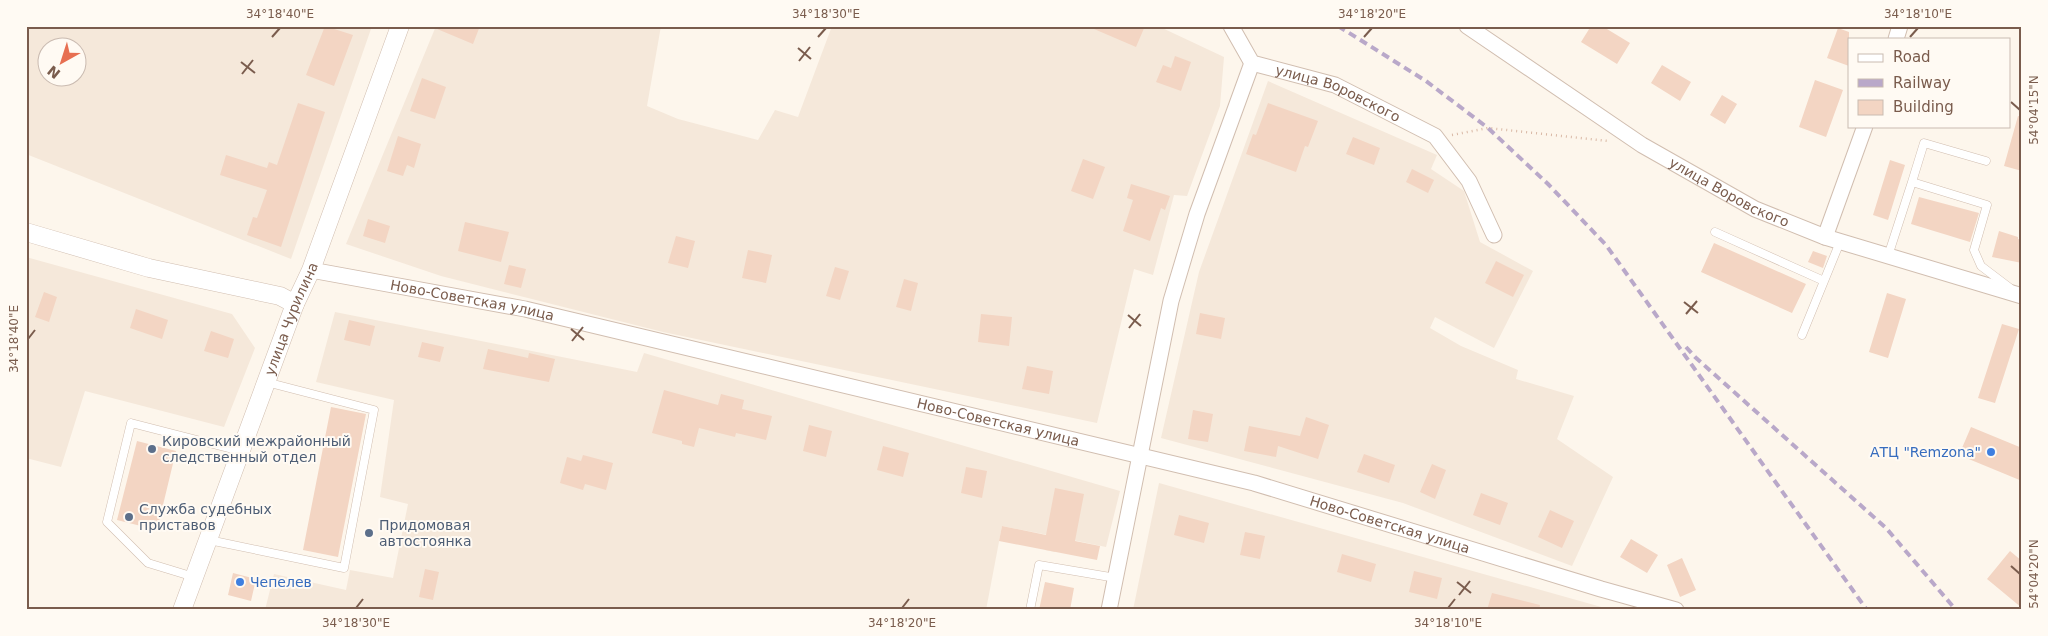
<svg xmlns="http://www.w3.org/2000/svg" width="2048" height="636" font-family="'DejaVu Sans',sans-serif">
<rect width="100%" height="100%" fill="#fdf6ec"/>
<!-- residential -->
<path fill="#f5e8da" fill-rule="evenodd" d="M26,26H372L291,259L26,154ZM48,48H78V78H48Z
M436,26H661L647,106L678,119L758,140L775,110L798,117L832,26H1158L1224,57L1220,106L1187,196L1174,195L1153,275L1134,269L1097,423L663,332L441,276L346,244Z
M1268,81L1437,155L1431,169L1464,191L1480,242L1533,271L1494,348L1435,317L1430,328L1461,346L1518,370L1516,379L1574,396L1557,439L1613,477L1572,566L1403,503L1161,438L1199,272Z
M26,257L232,314L255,348L224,427L85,391L61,467L26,458Z
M335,312L637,372L644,353L1120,491L1106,547L1058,537L1055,552L1045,550L1048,535L1002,526L986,610H265L274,574L346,590L350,570L393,578L408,504L380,497L394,400L316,382Z
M1159,483L1612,610H1133Z"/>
<!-- building -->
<path fill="#f3d5c3" d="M325,26L353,35L334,86L306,75Z
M430,26H480L473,44Z
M1087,26H1145L1136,47Z
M1591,26H1602L1630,43L1617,64L1581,42Z
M1838,28L1849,32V66L1827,58Z
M1175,56L1191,62L1181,91L1156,82L1163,65L1171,68Z
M1662,65L1691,82L1680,101L1651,83Z
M422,78L446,87L435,119L410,111Z
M1815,80L1843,90L1826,137L1799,127Z
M1722,95L1737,104L1725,124L1710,115Z
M298,103L325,112L281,247L247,235L253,217L257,218L267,190L220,175L226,155L267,168L269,162L277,165Z
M1268,103L1318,121L1308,147L1305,146L1296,172L1246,154L1253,134L1256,135Z
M2018,116L2022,117V171L2004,166Z
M398,136L421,144L414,168L407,165L403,176L387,171Z
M1353,137L1380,148L1374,165L1346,154Z
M1083,159L1105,167L1093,199L1071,191Z
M1890,160L1905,165L1888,220L1873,215Z
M1412,169L1434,180L1428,193L1406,182Z
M1131,184L1170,196L1165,210L1161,208L1150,241L1123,231L1133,200L1127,198Z
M1919,197L1979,213L1970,242L1911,224Z
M368,219L390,226L385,243L363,236Z
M465,222L509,232L501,262L458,251Z
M1999,231L2018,237V239L2022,240V263L1992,257Z
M676,236L695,241L688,268L668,263Z
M1714,243L1806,284L1792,313L1701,272Z
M748,250L772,255L766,283L742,278Z
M1813,251L1827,256L1823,268L1808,262Z
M1496,261L1524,275L1513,297L1485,283Z
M509,265L526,269L521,288L504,284Z
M835,267L849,271L840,300L826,296Z
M904,279L918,283L911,311L896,307Z
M44,292L57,297L49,322L35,317Z
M1887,293L1906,299L1888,358L1869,352Z
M136,309L168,320L162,339L130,328Z
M1200,313L1225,318L1221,339L1196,334Z
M981,314L1012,317L1009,346L978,342Z
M349,320L375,326L370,346L344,340Z
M2002,324L2019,329L1995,403L1978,398Z
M211,331L234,339L228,358L204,351Z
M422,342L444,347L440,362L418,357Z
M488,349L528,358L529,353L555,359L549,382L483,369Z
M1027,366L1053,371L1049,394L1022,389Z
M664,390L718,405L721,394L744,400L742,409L772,416L766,440L736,433L735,437L699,428L694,447L682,444V441L652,433Z
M331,407L366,414L338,557L303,550Z
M1193,410L1213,414L1208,442L1188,439Z
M1306,417L1329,425L1318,459L1278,446L1276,457L1244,451L1249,426L1300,436Z
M809,425L832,431L826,457L803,451Z
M1971,427L2022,448V481L1959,455Z
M137,441L176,451L157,530L117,520Z
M883,446L909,453L903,477L877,470Z
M1364,454L1395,465L1389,483L1357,472Z
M583,455L613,463L606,490L585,484L583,490L560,483L567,457L581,461Z
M1432,464L1446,470L1435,499L1420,492Z
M966,467L987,471L982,498L961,493Z
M1055,488L1084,494L1075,541L1100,546L1097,560L999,541L1002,526L1046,535Z
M1481,493L1508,503L1500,525L1473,515Z
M1550,510L1574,521L1562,548L1538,537Z
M1179,515L1209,523L1204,543L1174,535Z
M1245,532L1265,536L1260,559L1240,555Z
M1631,539L1658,555L1647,573L1620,557Z
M2010,551L2022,561V608L1987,579Z
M1342,554L1376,564L1371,582L1337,572Z
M1682,558L1696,590L1680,597L1667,565Z
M425,569L439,572L433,600L419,597Z
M1414,571L1442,578L1437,599L1409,592Z
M233,573L256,579L251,601L228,595Z
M1045,582L1074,588L1070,610H1039Z
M1492,593L1540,605L1539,610H1487Z"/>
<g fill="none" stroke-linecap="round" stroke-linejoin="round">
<!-- service casing -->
<g stroke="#d1beb0" stroke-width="9">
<path id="service" d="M1912,182L1924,143L1986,161
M1715,232L1824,281
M1888,256L1912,182L1987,205L1974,250L1981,266L2010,288
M1802,335L1840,242
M209,540L344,568L374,410L266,382
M194,577L148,563L107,522L131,423L240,451
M1030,610L1039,565L1116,578"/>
</g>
<!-- minor casing -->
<g stroke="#d1beb0" stroke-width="17">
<g id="minor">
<path id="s1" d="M1231,26L1252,63L1335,85L1435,136L1469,181L1494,235"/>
<path id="s2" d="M1467,26L1642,145L1755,209L1825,237L2022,296"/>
<path d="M1896,39L1900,26"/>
<path d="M1825,237L1865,126"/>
<path id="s3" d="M311,270L525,309L1254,483L1601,589L1676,610"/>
<path d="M1109,610L1171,301L1197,214L1252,63"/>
</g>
</g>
<!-- tertiary casing -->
<g stroke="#d1beb0" stroke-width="19">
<g id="tertiary">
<path d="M26,232L149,268L280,296L295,304"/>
<path id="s4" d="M182,610L295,304L311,270L400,26"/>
</g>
</g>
<!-- path -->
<path stroke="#d9b8a5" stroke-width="2.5" stroke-dasharray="1 4" stroke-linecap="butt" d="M1452,135L1488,128L1608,141"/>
<!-- service -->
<use href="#service" stroke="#fff" stroke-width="8"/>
<!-- minor -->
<use href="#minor" stroke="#fff" stroke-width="15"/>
<!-- tertiary -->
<use href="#tertiary" stroke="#fff" stroke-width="18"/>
<!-- rail -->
<path stroke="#b9a8c9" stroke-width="4" stroke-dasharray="8 5" stroke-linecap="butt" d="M1338,26L1426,81L1488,128L1548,184L1606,245L1867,610
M1686,347L1695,357L1886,528L1956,610"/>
</g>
<!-- ticks -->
<path fill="none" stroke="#7a5c4d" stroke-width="2" d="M272,37L280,28M818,37L826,28M1364,37L1372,28M1910,37L1918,28M798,48L811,59M799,61L810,47M241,62L255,73M242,74L253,60M2011,102L2020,110M1684,302L1698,313M1686,314L1697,301M1128,315L1141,326M1129,328L1140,314M571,329L584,340M28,339L35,330M572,341L583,327M2011,566L2020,574M1457,582L1471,593M1459,595L1470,581M356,608L363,599M902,608L909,599M1448,608L1455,599"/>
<!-- markers -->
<g fill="#5c6f8a" stroke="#fffaf3" stroke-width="2">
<circle cx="152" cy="449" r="5"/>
<circle cx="129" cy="517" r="5"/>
<circle cx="369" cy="533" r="5"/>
</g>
<g fill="#3f7fe0" stroke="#fffaf3" stroke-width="2">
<circle cx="1991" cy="452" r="5"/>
<circle cx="240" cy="582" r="5"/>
</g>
<g text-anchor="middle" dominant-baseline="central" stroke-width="4" stroke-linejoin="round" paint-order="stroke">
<!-- street labels -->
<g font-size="14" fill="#7a5c4d" stroke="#fffaf3">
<text stroke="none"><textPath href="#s1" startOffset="134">улица Воровского</textPath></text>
<text stroke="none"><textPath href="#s2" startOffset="311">улица Воровского</textPath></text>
<text stroke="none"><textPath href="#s3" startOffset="164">Ново-Советская улица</textPath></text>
<text stroke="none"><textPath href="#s4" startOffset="311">улица Чурилина</textPath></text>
<text stroke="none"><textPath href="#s3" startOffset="704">Ново-Советская улица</textPath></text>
<text stroke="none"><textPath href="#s3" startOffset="1109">Ново-Советская улица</textPath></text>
</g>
<!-- service labels -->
<g font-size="14" fill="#4e5e75" stroke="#fffaf3" text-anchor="start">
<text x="162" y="441">Кировский межрайонный<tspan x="162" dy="16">следственный отдел</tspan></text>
<text x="139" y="509">Служба судебных<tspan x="139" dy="16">приставов</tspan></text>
<text x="379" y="525">Придомовая<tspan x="379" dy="16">автостоянка</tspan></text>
</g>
<!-- shop labels -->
<g font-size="14" fill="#366cbe" stroke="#fffaf3" text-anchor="end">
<text x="1981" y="452">АТЦ "Remzona"</text>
<text x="250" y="582" text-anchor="start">Чепелев</text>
</g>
</g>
<!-- border -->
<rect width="2048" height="636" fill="none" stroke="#fffaf3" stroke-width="55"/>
<!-- legend -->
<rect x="1848" y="38" width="162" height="90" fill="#fffaf3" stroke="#cabbb1"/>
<rect x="1858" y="54" width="25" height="8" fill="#ffffff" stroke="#cabbb1"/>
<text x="1893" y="62" font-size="15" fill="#7a5c4d">Road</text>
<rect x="1858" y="79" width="25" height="8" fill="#b9a8c9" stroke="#cabbb1"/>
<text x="1893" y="88" font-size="15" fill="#7a5c4d">Railway</text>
<rect x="1858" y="100" width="25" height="15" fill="#f3d5c3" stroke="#cabbb1"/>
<text x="1893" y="112" font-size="15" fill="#7a5c4d">Building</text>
<!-- north arrow -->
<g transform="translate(62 62) rotate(219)"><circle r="24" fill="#fffaf3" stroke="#cabbb1"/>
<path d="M0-4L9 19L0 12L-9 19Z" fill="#e76f51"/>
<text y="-8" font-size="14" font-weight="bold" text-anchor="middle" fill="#7a5c4d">N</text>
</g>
<rect x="28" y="28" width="1992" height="580" fill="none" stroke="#7a5c4d" stroke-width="2"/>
<g font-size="12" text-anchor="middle" fill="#7a5c4d">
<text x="280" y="18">34°18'40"E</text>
<text x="826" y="18">34°18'30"E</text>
<text x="1372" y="18">34°18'20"E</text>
<text x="1918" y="18">34°18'10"E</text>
<text transform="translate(2034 110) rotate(-90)" y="4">54°04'15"N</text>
<text transform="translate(14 339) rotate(-90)" y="4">34°18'40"E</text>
<text transform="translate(2034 574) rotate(-90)" y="4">54°04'20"N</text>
<text x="356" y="627">34°18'30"E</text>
<text x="902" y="627">34°18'20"E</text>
<text x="1448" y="627">34°18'10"E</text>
</g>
</svg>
